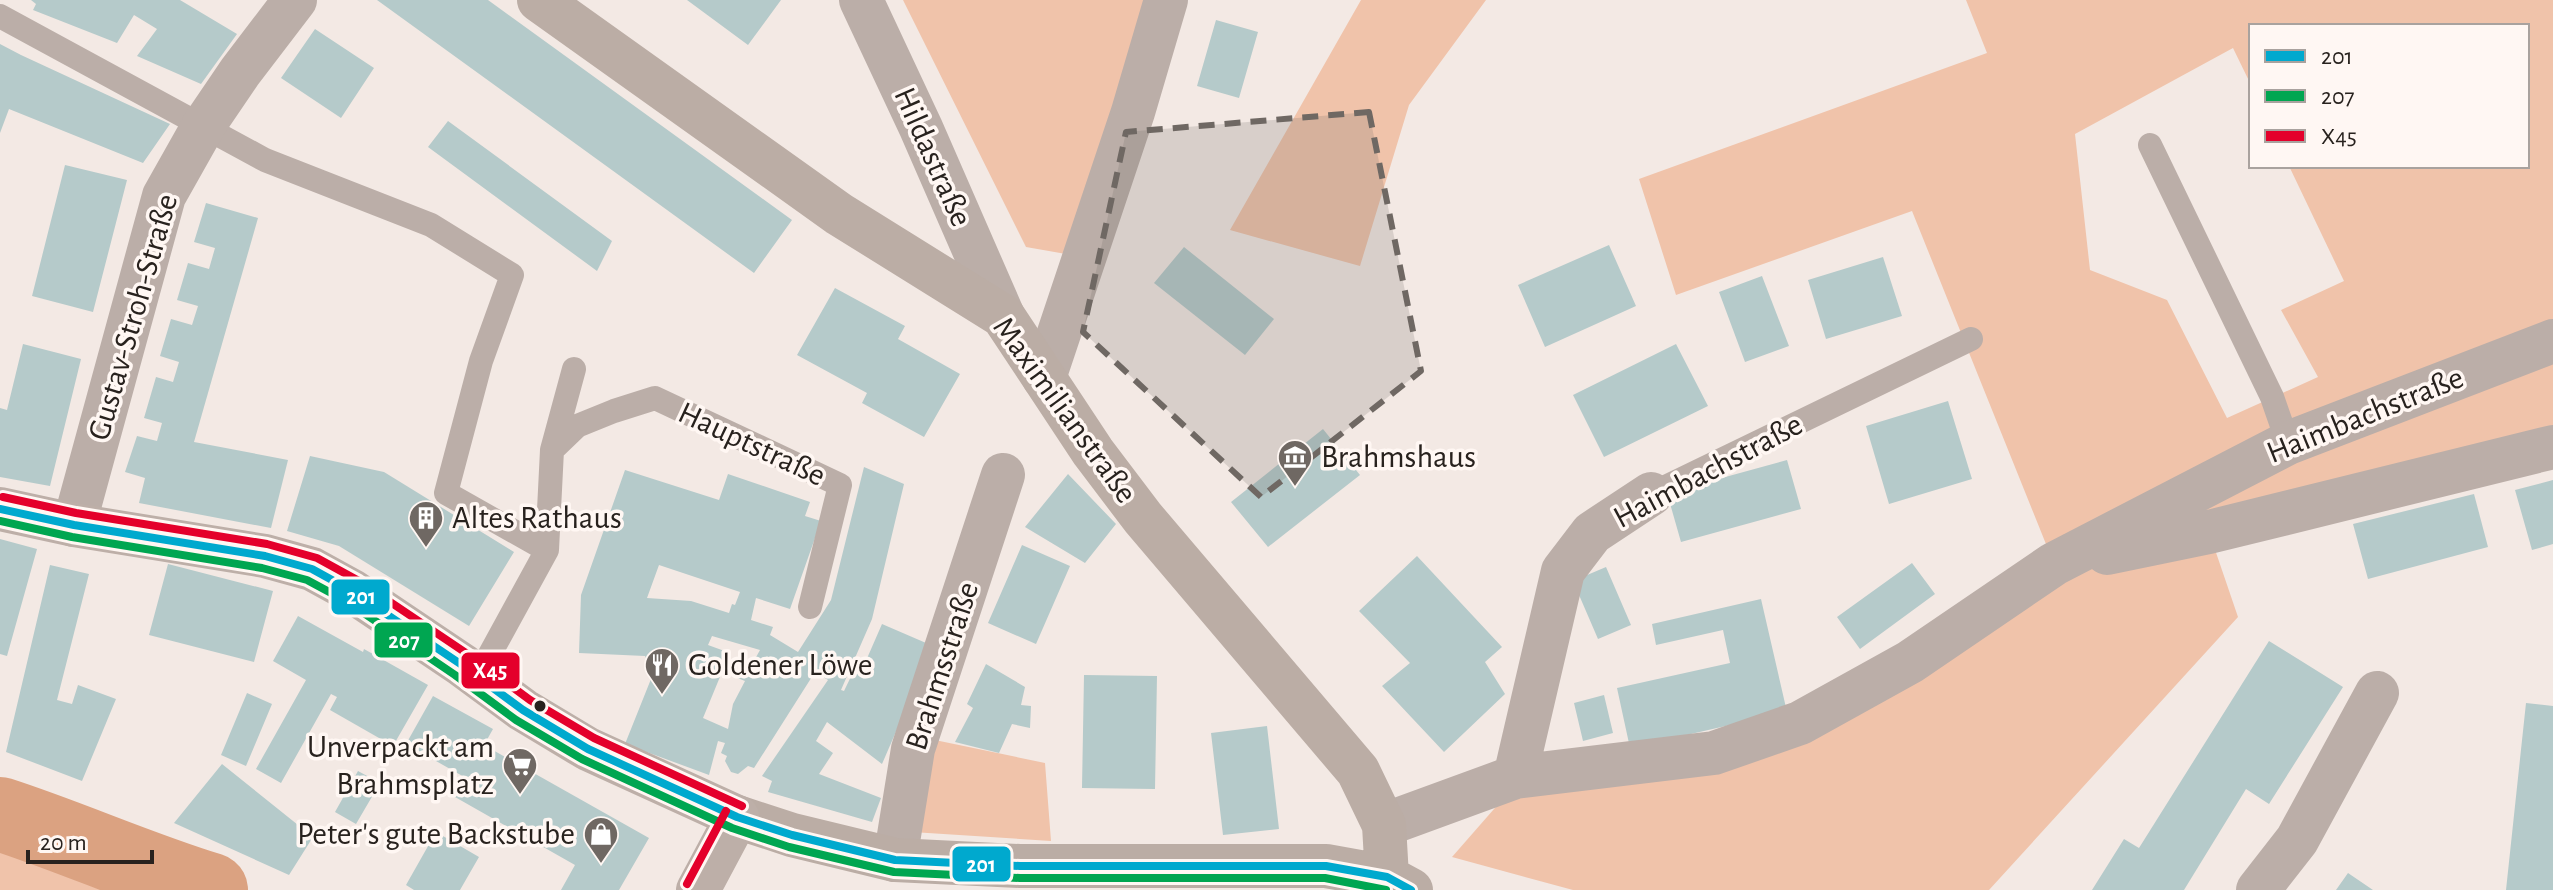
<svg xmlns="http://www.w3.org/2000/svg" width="2553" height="890" font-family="'Alegreya Sans',sans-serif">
<rect width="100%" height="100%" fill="#f3e9e4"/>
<!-- green -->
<path fill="#f0c3aa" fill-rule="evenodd" d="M903,0H1166L1066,254L1026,247Z
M1361,0H1486L1409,105L1360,266L1230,230Z
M1966,0H2553V435L2209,532L2238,617L1989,890H1573L1452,857L1501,801L1714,753L2054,564L1912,211L1676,295L1639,179L1987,53ZM2251,26H2527V166H2289L2344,281L2281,310L2318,377L2227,418L2167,300L2090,270L2075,134L2233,48L2251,85Z
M930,739L1045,763L1051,841L912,832Z
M0,793L60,809L218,890H0Z"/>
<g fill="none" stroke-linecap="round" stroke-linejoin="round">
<!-- river -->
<path stroke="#dba281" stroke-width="74" d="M0,814C71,837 139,868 211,890"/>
</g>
<!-- building -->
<path fill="#b5caca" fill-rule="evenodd" d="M31,0H180L237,34L201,84L137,56L157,29L134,15L117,43L33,10L36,4Z
M377,0H488L792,220L754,273Z
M687,0H781L748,45Z
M1216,20L1258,32L1239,98L1197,86Z
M315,29L374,68L341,118L281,78Z
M0,44L21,55L170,124L143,163L9,109L0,133Z
M448,121L612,241L597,271L428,147Z
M65,165L127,180L93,312L32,296Z
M206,203L258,218L194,442L288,460L271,528L139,503L145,478L125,472L137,436L157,441L162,423L144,418L156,377L173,382L179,362L160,356L171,319L192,325L198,306L177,300L188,263L209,269L215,248L194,242Z
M1609,245L1636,306L1545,347L1518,285Z
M1184,247L1274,319L1245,355L1154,283Z
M1883,257L1902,316L1826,339L1808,280Z
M1762,276L1789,346L1745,362L1719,292Z
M835,288L905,326L898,339L960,374L924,437L862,403L867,393L797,355Z
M23,344L81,359L50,486L0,477V408L7,410Z
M1676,344L1708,406L1604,457L1573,395Z
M1948,401L1972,479L1889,504L1866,426Z
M1323,429L1360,475L1268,547L1231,502Z
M310,456L384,472L514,552L469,626L339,546L287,531Z
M1787,460L1801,509L1681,542L1667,493Z
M864,467L904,484L872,619L841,690L844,691L859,660L865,663L882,624L933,646L882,764L827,722L816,741L833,753L819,774L881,798L872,822L768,792L772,781L762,776L828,680L815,672L754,768L748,766L738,774L731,772L725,761L727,756L721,753L725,743L718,741L709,775L625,744L653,674L645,656L579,653L581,595L625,470L719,500L728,474L810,502L805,516L821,521L790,609L756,598L751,620L773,627L770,635L798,652L831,600ZM659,565L740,592L735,605L732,604L729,613L691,601L647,598ZM712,636L760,650L755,659L751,657L749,662L753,664L748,674L725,665L730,653L708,645ZM722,672L745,681L733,704L728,729L703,718Z
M1068,474L1116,524L1085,563L1025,527Z
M2553,480V544L2532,550L2515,490Z
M2474,494L2488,547L2368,579L2353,524Z
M0,539L37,549L7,656L0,654Z
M1022,545L1070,566L1036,644L988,623Z
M1417,556L1502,647L1485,662L1505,694L1444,752L1382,686L1410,663L1359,611Z
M1912,563L1935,594L1860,649L1837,617Z
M168,564L273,591L254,662L149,635Z
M50,565L89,574L57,700L72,704L78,685L116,699L82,781L6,752Z
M1606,567L1631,625L1598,639L1573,581Z
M1761,599L1787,712L1630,748L1617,688L1730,663L1723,630L1656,645L1652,624Z
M298,616L363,652L364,649L428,685L393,746L330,710L337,697L331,694L281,783L256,769L306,680L273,661Z
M2269,641L2343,687L2269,804L2246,789L2184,890H2092L2124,839L2139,848Z
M986,664L1025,687L1021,705L1031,706L1030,728L1012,724L999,753L955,742L973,708L967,704Z
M1084,675L1157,676L1155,789L1082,788Z
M247,693L272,704L246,766L221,755Z
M1604,695L1613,733L1583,741L1574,703Z
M433,696L493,729L484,745L649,838L619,890H561L575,865L455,797L466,778L406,744Z
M2526,703L2553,706V890H2506Z
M1267,726L1279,829L1223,835L1211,733Z
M222,764L313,837L289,875L174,823Z
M358,771L380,783L356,824L335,812Z
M436,832L479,857L460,890H414L406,885Z
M2348,873L2373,890H2336Z"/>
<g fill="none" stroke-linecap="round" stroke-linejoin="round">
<!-- service -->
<path stroke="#bbaea8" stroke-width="24" d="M0,16L265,160L431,225L512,275L481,361L446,493L547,550
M2150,145L2272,397L2288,443
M552,450L577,426L614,411L655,398L840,485L810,607
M1651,494L1971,339
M478,676L547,550L552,450L574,369"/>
<!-- minor -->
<path stroke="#bbaea8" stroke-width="44" d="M861,0L921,128L1003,316
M1044,378L1133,112L1166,0
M74,525L164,196L204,125L240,72L295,0
M2107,553L2209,532L2553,447
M1515,777L1563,571L1592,533L1651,494
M1384,825L1515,777L1714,753L1800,723L1910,662L2054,564L2288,443L2553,341
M895,860L913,749L1003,475
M2258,890L2297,840L2377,693"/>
<!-- secondary -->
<path stroke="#bbada5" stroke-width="44" d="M539,0L839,214L1003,316L1093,452L1143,518L1358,771L1384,825L1387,877
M737,817L792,835L895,860L1020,866H1326L1387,877L1411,890"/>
<!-- primary -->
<path stroke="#bdafa8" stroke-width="44" d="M0,509L74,525L265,556L312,569L352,591L462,665L523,710L588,749L737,817L698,890"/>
<!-- bus-1 casing -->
<g stroke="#fff7f3" stroke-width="14">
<path id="bus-1" d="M0,509L74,525L265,556L312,569L352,591L462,665L523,710L588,749L737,817L792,835L895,860L1020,866H1326L1387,877L1411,890"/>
</g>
<!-- bus-2 casing -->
<g stroke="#fff7f3" stroke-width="14">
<path id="bus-2" d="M0,521L72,537L262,568L307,580L346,601L455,675L516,720L582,759L732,828L789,847L894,872L1020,878H1325L1386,890"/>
</g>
<!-- bus-3 casing -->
<g stroke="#fff7f3" stroke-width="14">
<path id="bus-3" d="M3,497L76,513L267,544L317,558L359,581L469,655L530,700L594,738L742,806
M687,884L726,811"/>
</g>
<!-- bus-1 -->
<use href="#bus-1" stroke="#00a9ce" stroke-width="8"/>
<!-- bus-2 -->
<use href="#bus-2" stroke="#00a651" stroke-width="8"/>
<!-- bus-3 -->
<use href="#bus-3" stroke="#e4002b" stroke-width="8"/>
</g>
<!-- marked area -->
<path fill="#6f6863" fill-opacity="0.2" stroke="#6f6863" stroke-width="6" stroke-dasharray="16 10" stroke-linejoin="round" d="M1369,112L1421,371L1261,497L1083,332L1126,132Z"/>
<!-- icons -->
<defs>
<g id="museum-pin" transform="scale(1.8)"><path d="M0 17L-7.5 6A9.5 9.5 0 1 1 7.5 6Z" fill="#6f6863" stroke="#fff7f3"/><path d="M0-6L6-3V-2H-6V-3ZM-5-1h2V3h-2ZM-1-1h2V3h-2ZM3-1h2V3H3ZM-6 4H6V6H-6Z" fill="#fff"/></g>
<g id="building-pin" transform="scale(1.8)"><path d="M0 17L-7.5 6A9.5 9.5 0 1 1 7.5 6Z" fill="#6f6863" stroke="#fff7f3"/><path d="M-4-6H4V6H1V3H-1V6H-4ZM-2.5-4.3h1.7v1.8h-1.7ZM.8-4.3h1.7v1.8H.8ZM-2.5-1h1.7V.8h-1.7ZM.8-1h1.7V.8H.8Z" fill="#fff"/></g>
<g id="restaurant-pin" transform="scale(1.8)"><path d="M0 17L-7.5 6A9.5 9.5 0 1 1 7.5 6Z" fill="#6f6863" stroke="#fff7f3"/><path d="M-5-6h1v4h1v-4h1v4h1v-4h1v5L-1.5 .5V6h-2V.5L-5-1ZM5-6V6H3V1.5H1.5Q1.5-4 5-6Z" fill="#fff"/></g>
<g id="supermarket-pin" transform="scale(1.8)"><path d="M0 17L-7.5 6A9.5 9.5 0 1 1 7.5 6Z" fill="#6f6863" stroke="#fff7f3"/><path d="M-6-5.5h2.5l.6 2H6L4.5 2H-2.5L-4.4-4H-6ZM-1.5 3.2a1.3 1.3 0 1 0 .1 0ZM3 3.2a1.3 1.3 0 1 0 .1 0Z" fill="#fff"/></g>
<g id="shop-pin" transform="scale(1.8)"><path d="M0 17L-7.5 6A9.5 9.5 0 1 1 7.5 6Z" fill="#6f6863" stroke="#fff7f3"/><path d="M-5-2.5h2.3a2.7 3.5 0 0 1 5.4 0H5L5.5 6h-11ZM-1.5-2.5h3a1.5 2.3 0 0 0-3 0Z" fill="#fff"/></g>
</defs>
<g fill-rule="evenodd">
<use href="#museum-pin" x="1295" y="457"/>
<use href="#building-pin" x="426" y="518"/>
<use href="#restaurant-pin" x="662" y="665"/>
<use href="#supermarket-pin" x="520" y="765"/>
<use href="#shop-pin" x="601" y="834"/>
</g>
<!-- markers -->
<circle fill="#28221e" stroke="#fff7f3" stroke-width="3" cx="540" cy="706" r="7"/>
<g text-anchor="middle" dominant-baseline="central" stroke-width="7" stroke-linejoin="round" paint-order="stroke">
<!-- street labels -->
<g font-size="32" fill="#28221e" stroke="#fff7f3">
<text transform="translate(933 157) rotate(66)">Hildastraße</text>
<text transform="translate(133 317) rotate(-74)">Gustav-Stroh-Straße</text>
<text transform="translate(1065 410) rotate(54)">Maximilianstraße</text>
<text transform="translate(2365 415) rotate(-22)">Haimbachstraße</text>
<text transform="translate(752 444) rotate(25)">Hauptstraße</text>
<text transform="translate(1708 471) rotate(-28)">Haimbachstraße</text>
<text transform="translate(942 666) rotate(-72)">Brahmsstraße</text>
</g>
<!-- poi labels -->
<g font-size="32" fill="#28221e" stroke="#fff7f3" text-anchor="start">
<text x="1321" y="457">Brahmshaus</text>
<text x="452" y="518">Altes Rathaus</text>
<text x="688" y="665">Goldener Löwe</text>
<text x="494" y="747" text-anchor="end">Unverpackt am<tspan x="494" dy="37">Brahmsplatz</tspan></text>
<text x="575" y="834" text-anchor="end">Peter's gute Backstube</text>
</g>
</g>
<g stroke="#fff7f3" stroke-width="3">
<rect x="330" y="578" width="61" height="38" rx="8" fill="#00a9ce"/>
<rect x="373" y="621" width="61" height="38" rx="8" fill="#00a651"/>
<rect x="460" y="651" width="61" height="39" rx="8" fill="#e4002b"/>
<rect x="951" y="845" width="61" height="38" rx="8" fill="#00a9ce"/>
</g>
<g font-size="22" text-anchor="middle" font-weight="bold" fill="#fff">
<text x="361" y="604">201</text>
<text x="404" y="648">207</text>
<text x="490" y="678">X45</text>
<text x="981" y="872">201</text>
</g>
<!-- legend -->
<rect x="2249" y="24" width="280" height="144" fill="#fff7f3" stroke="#a9a29e" stroke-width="2"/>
<rect x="2265" y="50" width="40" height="12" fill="#00a9ce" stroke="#a9a29e" stroke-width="2"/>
<text x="2321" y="64" font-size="24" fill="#28221e">201</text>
<rect x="2265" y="90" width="40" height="12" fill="#00a651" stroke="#a9a29e" stroke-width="2"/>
<text x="2321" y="104" font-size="24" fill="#28221e">207</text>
<rect x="2265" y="130" width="40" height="12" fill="#e4002b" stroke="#a9a29e" stroke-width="2"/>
<text x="2321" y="144" font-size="24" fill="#28221e">X45</text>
<!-- scale -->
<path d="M28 850v12h124v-12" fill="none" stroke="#28221e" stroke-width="4"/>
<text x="40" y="850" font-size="24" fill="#28221e" stroke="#fff7f3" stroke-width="6" paint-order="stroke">20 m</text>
</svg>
